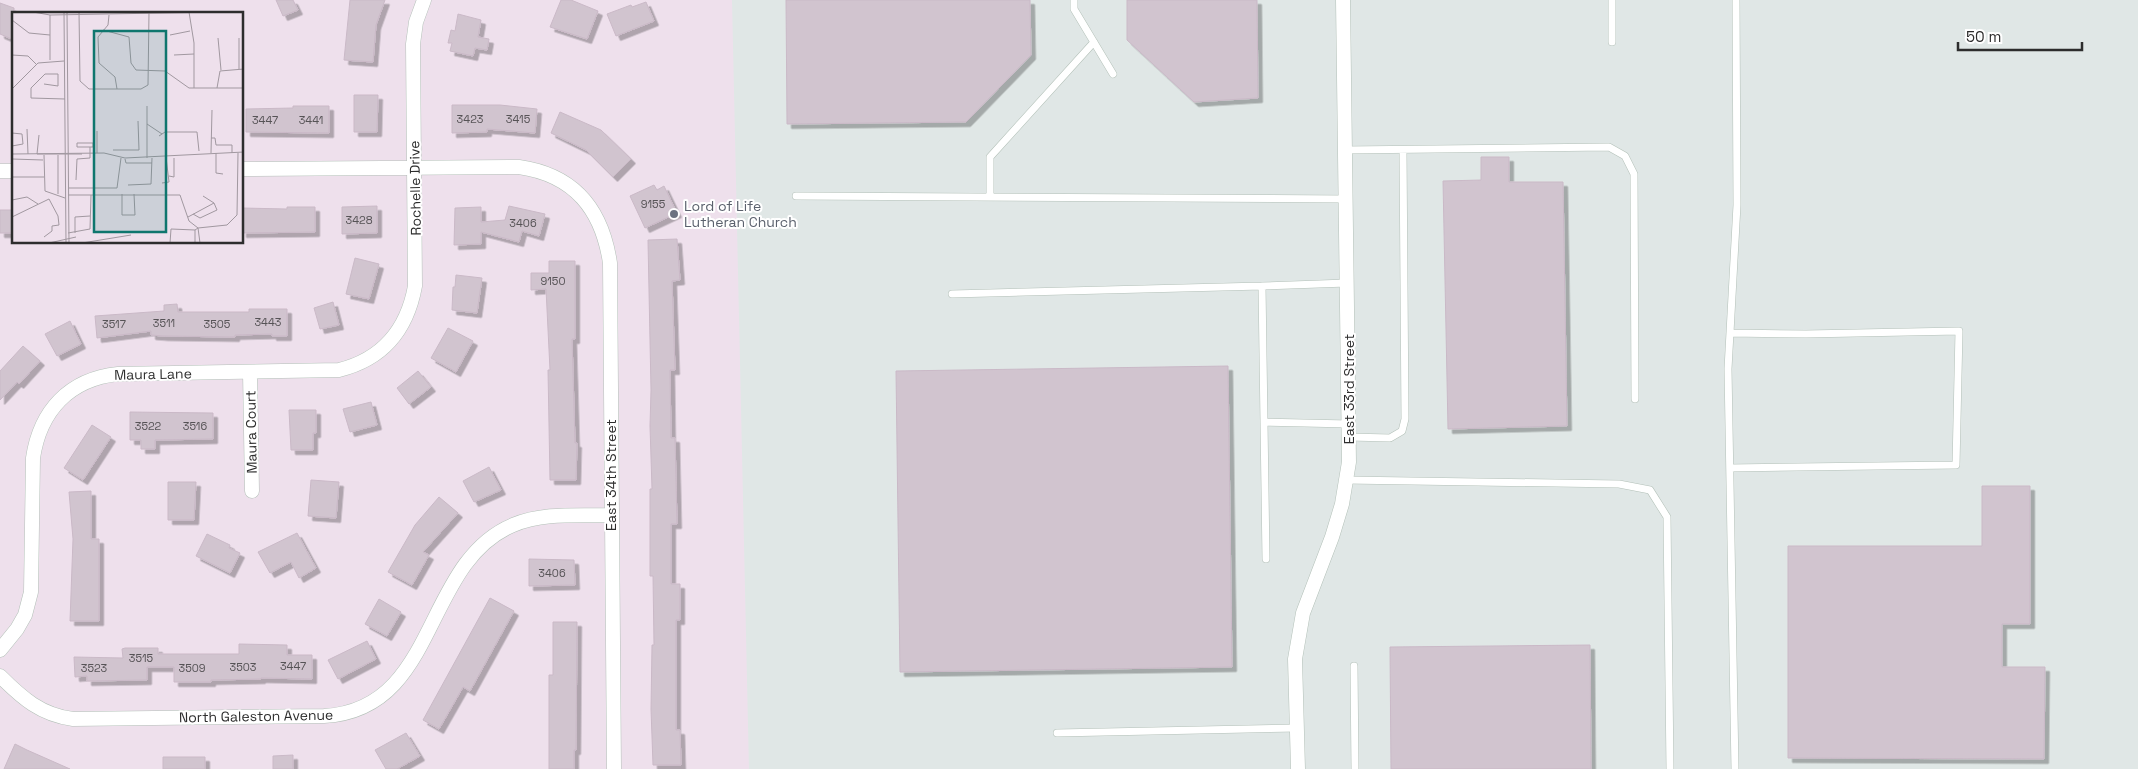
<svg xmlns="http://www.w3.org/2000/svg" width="2138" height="769" font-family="'Space Grotesk',sans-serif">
<defs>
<filter id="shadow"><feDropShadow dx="4.5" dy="4.5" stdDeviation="0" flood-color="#0004"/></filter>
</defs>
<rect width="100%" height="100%" fill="#eee0ec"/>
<!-- industrial -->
<path fill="#e0e7e6" d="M732,0H2138V769H749Z"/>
<!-- building -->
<path fill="#d1c4cf" stroke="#cab9c7" filter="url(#shadow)" d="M276,0H293L298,10L283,16Z
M350,0H385L376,25L373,62L344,60Z
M561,0H571L598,11L587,39L550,27Z
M786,0H1030L1031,55L966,122L787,124Z
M1127,0H1257L1258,98L1194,102L1127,40Z
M646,2L654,21L616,36L607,14L631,5L632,7Z
M0,3L14,8V40L0,34Z
M458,14L481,20L478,37L489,39L487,50L475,48L473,56L450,51L452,43H448L451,30L455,31Z
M354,95H378L377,132H354Z
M452,105H500L537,109L535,133L487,129V132L452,133Z
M293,106H329V133L246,132V109L293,108Z
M560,112L601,130L631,159L613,177L586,150L551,133Z
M1481,157H1509V182H1563L1567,426L1448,429L1443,181L1481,180Z
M654,185L657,190L664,186L677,213L645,228L630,196Z
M377,206V233L342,234V207Z
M509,206L545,214L539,236L522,231L519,242L481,232V244L454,245L455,208L481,207V222L505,220Z
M287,207H315V232L242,233V208L287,209Z
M0,210H14V233H0Z
M677,239L680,280L672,281L675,370H670L671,438H675L677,524H671V584H680V620H676V730H680L681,765H653L651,709L652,645H654L653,576H650V489H652L650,426L651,390L648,240Z
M355,258L379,264L369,299L346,294Z
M549,261H575V339H572L575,443H577L576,480H550L548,370H550L546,289L531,290V273H549Z
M456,275L482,278L477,313L452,310L453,287H455Z
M333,302L339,325L320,329L314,308Z
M177,304L178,312H249V309H287V336H272V334L235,335V337L163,336L151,335V331L97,338L95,316L164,311V305Z
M70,321L81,344L57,356L45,334Z
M448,328L473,341L456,372L431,358Z
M23,346L40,361L19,384L17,382L0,400V371Z
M1228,366L1232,667L900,672L896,371Z
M418,371L431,387L409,404L397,388Z
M371,402L377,425L350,432L343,409Z
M289,410H316V433H313V450H291Z
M130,412L213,413V439L155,440V449H141V440H130Z
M92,425L111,437L83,480L64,468Z
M489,467L501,490L474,502L463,481Z
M311,480L339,482L336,518L308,516Z
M168,482H196L194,520H168Z
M1982,486H2030V624H2002V667H2045L2044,759L1788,758V546H1982Z
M91,491V539H99V621H70L73,539L69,492Z
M439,497L458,513L423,552L429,555L412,585L388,572L415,525Z
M297,533L316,568L299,578L291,562L270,573L258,552Z
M207,534L230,545L229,548L240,553L230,573L196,556Z
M529,559L574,560L575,585L529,586Z
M490,598L514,611L470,691L463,687L439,729L423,720Z
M379,599L401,612L387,636L365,624Z
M553,622H577L576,750H574V769H549V675H553Z
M367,641L376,659L338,679L328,660Z
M239,644L287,645V655H312V679L261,678V679L211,680V682H174V667H147V680L87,681V676L75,677L74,657L123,658L122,649L125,648H158V654H239Z
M1590,645L1591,769H1391L1390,647Z
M406,733L420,756L397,769H386L375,750Z
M15,744L27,750L70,769H4Z
M293,755V769H273V756Z
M163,757H205V769H163Z"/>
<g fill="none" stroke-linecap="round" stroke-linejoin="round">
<!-- service casing -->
<g stroke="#b3c0b8" stroke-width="8">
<path id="service" d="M1074,0V9L1113,74
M1612,0V42
M1346,150L1609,147L1625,156L1634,174L1635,399
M796,196L1346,199
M990,197V157L1094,42
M1262,286L1347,283
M952,294L1262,286L1266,559
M1730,333L1806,334L1959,331L1956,465L1730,468
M1264,422L1349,424
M1349,437L1390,438L1402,431L1405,419L1403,150
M1346,480L1619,484L1650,490L1667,517L1670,769
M1354,666L1355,769
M1057,733L1297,728
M1735,769L1728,369L1737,205L1736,0"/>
</g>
<!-- minor casing -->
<g stroke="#b3c0b8" stroke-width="15">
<path id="minor" d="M242,169L519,167C575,175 602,210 610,263L614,769
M0,171H14
M250,372L252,491
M0,650L17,629L25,615L31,592L33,458C40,411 69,379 118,374L339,370C383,359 407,330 415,286L413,44L416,22L424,0
M0,676C22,698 41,715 73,719L324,716C439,710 422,563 513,525C544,512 578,516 611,515
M1298,769L1295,659L1303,613L1332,537L1342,504L1349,462L1343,0"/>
</g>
<!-- service -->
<use href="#service" stroke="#fff" stroke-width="7"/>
<!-- minor -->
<use href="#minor" stroke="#fff" stroke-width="14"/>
</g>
<!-- markers -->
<circle fill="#6b7280" stroke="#fff" stroke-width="2" cx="674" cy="214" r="5"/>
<g text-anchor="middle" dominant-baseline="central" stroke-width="4" stroke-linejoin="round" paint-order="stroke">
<!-- number labels -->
<g font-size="11" fill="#565356">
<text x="470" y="119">3423</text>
<text x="518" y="119">3415</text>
<text x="265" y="120">3447</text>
<text x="311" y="120">3441</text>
<text x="653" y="204">9155</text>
<text x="359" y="220">3428</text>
<text x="523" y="223">3406</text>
<text x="553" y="281">9150</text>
<text x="268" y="322">3443</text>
<text x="164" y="323">3511</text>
<text x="114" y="324">3517</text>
<text x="217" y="324">3505</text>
<text x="148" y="426">3522</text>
<text x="195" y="426">3516</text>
<text x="552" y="573">3406</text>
<text x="141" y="658">3515</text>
<text x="293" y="666">3447</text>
<text x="243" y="667">3503</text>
<text x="94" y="668">3523</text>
<text x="192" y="668">3509</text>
</g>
<!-- street labels -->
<g font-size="14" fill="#2d2d2d" stroke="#fff">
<text transform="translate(415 188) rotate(-91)">Rochelle Drive</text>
<text transform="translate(153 374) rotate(-1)">Maura Lane</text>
<text transform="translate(1349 389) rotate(-90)">East 33rd Street</text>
<text transform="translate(251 432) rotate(-91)">Maura Court</text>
<text transform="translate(611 475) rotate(-90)">East 34th Street</text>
<text transform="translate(256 716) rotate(-1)">North Galeston Avenue</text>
</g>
<!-- worship labels -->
<g font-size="14" fill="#5b616d" stroke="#fff" text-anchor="start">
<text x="684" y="206">Lord of Life<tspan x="684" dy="16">Lutheran Church</tspan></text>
</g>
</g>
<!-- overview -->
<g transform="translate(12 12)">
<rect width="231" height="231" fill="#eee0ec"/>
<path fill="none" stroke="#a198a0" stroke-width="1" d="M21,0L38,3L206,0M52,0L54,231M55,0L57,231M67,0L68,69L77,77H129L136,73L137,0M177,0L182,31V76M38,3V48M97,3L96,13L86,25L87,51L103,65L105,77M0,8L17,21L38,23M91,18L117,25L119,51L124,58L153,59L177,76H232M158,23L178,19M206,26L209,58M227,26V57M0,43L16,44L24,52M162,43L182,42M32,72L46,74V62H33L19,76V86L53,87M205,76L208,59L232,57M0,77L26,51L52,49M135,112L150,122M15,117L16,142M85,119V141M0,121L10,122L11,132L0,134M147,124L153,120H185L187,139M199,126H203L204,133H220V141M101,138H127L126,109M199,141L200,98M204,141V161L211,162M0,142L92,141L113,146L232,140M25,142H70M25,142L27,123M32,143L33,179L53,186M46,143V182M135,146V94M0,147L31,148M113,147L114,151H140M157,164L162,165V146M0,165H32M64,168L65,147L78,146V135H65V131H81V135H78M150,171L157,170L154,145M116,173L139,172L140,146M57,176H105L109,146M110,182V203H123L122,182M56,183H168L177,209L186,216L183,218V231M0,188L15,185L26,192M181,202L188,206L205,198L202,191M0,205L37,187L46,204L47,213L40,214V219L32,225M176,205L202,191L191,184M56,221L78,217L79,183M63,221V205L78,204M37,231L64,225M70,231L119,223M158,231L159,217L183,218M188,231L186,216L215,213L225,203L226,141"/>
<path fill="#0f766e" fill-opacity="0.15" stroke="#0f766e" stroke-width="2.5" d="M82,19H154V220H82Z"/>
<rect width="231" height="231" fill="none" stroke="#2d2d2d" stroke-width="2.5"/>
</g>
<!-- scale -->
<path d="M1958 42v8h124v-8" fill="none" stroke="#2d2d2d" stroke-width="2.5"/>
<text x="1966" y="42" font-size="15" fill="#2d2d2d" stroke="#ffffff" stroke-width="4" paint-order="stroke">50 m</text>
</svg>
